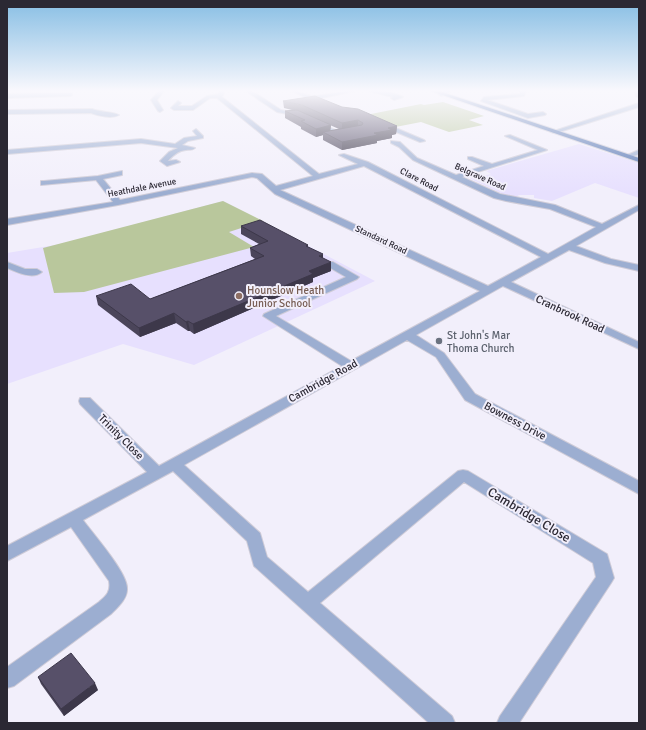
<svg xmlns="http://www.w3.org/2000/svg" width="646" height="730" font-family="Signika,sans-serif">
<rect width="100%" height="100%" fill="#f2effb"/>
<!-- built -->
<path fill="#e7e0fe" d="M579,144L639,163V198L595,183L552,201L534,198V195H519L516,197L505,195L471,179L470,177L476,175L483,176L491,174L486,171Z
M223,201L375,281L194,365L123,344L7,384V253L61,244Z"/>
<!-- green -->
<path fill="#b9c79c" d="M443,102L484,116L469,120L483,125L449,132L421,122L380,130L351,118L421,104L424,105Z
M223,201L263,221L229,232L254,247L84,292L54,293L43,248Z"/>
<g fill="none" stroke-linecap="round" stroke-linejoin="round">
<!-- minor casing -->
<g stroke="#cecbd7" stroke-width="2">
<path id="minor" d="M159,91H164L157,100L163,110L160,112L158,111L151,100Z
M219,91H225L222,97L319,174L358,164L339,155L344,154L368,162L548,254L596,227L550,209L506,201L494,198L413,160L399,147L391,143V141L400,142L417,158L456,175L484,166L468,159V157H472L492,164L538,150L505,136L510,135L547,150L462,177L500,194L555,205L602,224L639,205V210L576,246L611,259L639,265V271L605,263L569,250L511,282L639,342V349L503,286L416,335L444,353L475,394L639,481V494L465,400L436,357L407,340L184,465L260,533L267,557L308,592L458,471L463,470L468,471L607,554L614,578L611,583L519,723H497L500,716L596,577L593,563L464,482L320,603L452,716L455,723H429L254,566L247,541L173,471L83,520C93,534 127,572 127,588C128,598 118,607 111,614L14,686L7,688V667L99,602C106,596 111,592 109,581L71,527L7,561V546L147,472L80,404L79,401L80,398H90L159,466L342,366L263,316L264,314L346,277L327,266L325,264L327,262H333L359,277L357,279L276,316L351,361L480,291L275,194L257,178L252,177L118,205L7,225V219L113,202L96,180L41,185V181H44L98,176L122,171V175L103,179L120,200L252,173L262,174L276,186L313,176L217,98H210L193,110H174L171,108L178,101L181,103L178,106H192L207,96L218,94ZM364,166L541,257L488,286L280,190Z
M246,91H252L281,110L302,114L343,134L338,135L298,116L277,112Z
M292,91C299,91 306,96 313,96C328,95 341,91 355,91L317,99L325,102V104L323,105Z
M368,91L390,92L403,97L394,100L391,98L393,97Z
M444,91H452L441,96L438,94Z
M520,91H526L524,96L487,100L528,114L543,112L546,114L545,115L528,118L481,101L484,97L520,94Z
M635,91H639V98L636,96Z
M72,93V95L70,96L7,98V94Z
M639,103V107L556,133L551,132Z
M92,109C100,112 114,112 119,115C112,119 99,116 91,113L7,114V110Z
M391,126L424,140L425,141L420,142L389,129L388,128Z
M196,129L203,136V138L188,141L182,145L195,148C191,151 190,149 186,150C178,151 173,155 168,161L176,160L180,162L167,166L160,161L169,152L178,148L141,143L7,154V150L141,139L175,144L184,138L197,136L193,131Z
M639,150V154L628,158L625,156Z
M7,262L25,269H37L42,272C33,280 16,272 7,268Z"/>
</g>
<!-- major casing -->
<g stroke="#cecbd7" stroke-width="2">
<path id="major" d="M431,91H439L639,158V162Z"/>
</g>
<!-- minor -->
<use href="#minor" fill="#9caed1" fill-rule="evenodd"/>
<!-- major -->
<use href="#major" fill="#5575b2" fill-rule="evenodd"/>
</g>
<!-- wall -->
<path fill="#4b455a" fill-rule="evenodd" d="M283,101L397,126L396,134L392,135V138L377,141V143L342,150L323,140V135L316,137L301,129V127L285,118V111L292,110L284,108ZM323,122L339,129L330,131L331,125Z
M241,226L308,245V247L323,258L331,271L313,278V282L194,334L190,331H188L176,323L140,337L98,305L96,296L150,299L255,259L251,256L250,248L259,244L241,234Z
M38,677L98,690L64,716L41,684Z"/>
<!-- shaded-wall -->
<path fill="#3d384a" d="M358,120V128L342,130V123Z
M331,125L330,133L323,132V135L316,137V129Z
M397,126L396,134L392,135V138L377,141V143L342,150V142L374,133L388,128Z
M323,254V263L319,256Z
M331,262V271L313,278V282L194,334L193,324L309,271Z
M174,313L176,323L140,337L139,328Z
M188,321L190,331H188L186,322Z
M95,683L98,690L64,716L61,709Z"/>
<!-- building -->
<path fill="#575069" stroke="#3d384a" d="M315,96L342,107L358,109L397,126L388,128L392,130L374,133L378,135L342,142L323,132L362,125L363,123L358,120L342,123L302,105L283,101Z
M297,110L331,125L316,129L301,121L305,120L285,111Z
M260,220L308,245L306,246L323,254L319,256L331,262L309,271L313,274L193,324L188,321L186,322L174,313L139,328L96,296L131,284L150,299L264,256L250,248L268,241L241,226Z
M71,653L95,683L61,709L38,677Z"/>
<!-- sky -->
<linearGradient id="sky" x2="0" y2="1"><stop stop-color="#87bee4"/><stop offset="0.47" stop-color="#f9f8fd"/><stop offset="1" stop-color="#f9f8fd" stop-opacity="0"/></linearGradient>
<rect width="646" height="193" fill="url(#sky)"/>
<!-- markers -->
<circle fill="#8d6e63" stroke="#f2effb" stroke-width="1.5" cx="239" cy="296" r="4"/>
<circle fill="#6b7280" stroke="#f2effb" stroke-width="1.5" cx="439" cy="341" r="4"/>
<g text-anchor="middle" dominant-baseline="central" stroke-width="4" stroke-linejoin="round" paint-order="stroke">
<!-- far-street labels -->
<g font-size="9" fill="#2b2833" stroke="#f2effb">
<text transform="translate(480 177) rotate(24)">Belgrave Road</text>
<text transform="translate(419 180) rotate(27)">Clare Road</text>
<text transform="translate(142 188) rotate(-11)">Heathdale Avenue</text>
<text transform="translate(381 240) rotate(25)">Standard Road</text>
</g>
<!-- education labels -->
<g font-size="11" fill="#785e54" stroke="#f2effb" text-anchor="start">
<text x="247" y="290">Hounslow Heath<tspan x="247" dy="13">Junior School</tspan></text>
</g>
<!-- street labels -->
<g font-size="11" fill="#2b2833" stroke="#f2effb">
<text transform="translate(570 314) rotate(25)">Cranbrook Road</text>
<text transform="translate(323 381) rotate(-29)">Cambridge Road</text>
<text transform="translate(515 421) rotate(28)">Bowness Drive</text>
<text transform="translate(121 437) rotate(45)">Trinity Close</text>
</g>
<!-- worship labels -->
<g font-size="11" fill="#5b616d" stroke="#f2effb" text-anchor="start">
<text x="447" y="335">St John's Mar<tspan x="447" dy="13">Thoma Church</tspan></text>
</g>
<!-- near-street labels -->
<g font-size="13" fill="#2b2833" stroke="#f2effb">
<text transform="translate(529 515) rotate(31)">Cambridge Close</text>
</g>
</g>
<!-- border -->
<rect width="646" height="730" fill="none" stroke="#2b2833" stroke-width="16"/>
</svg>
